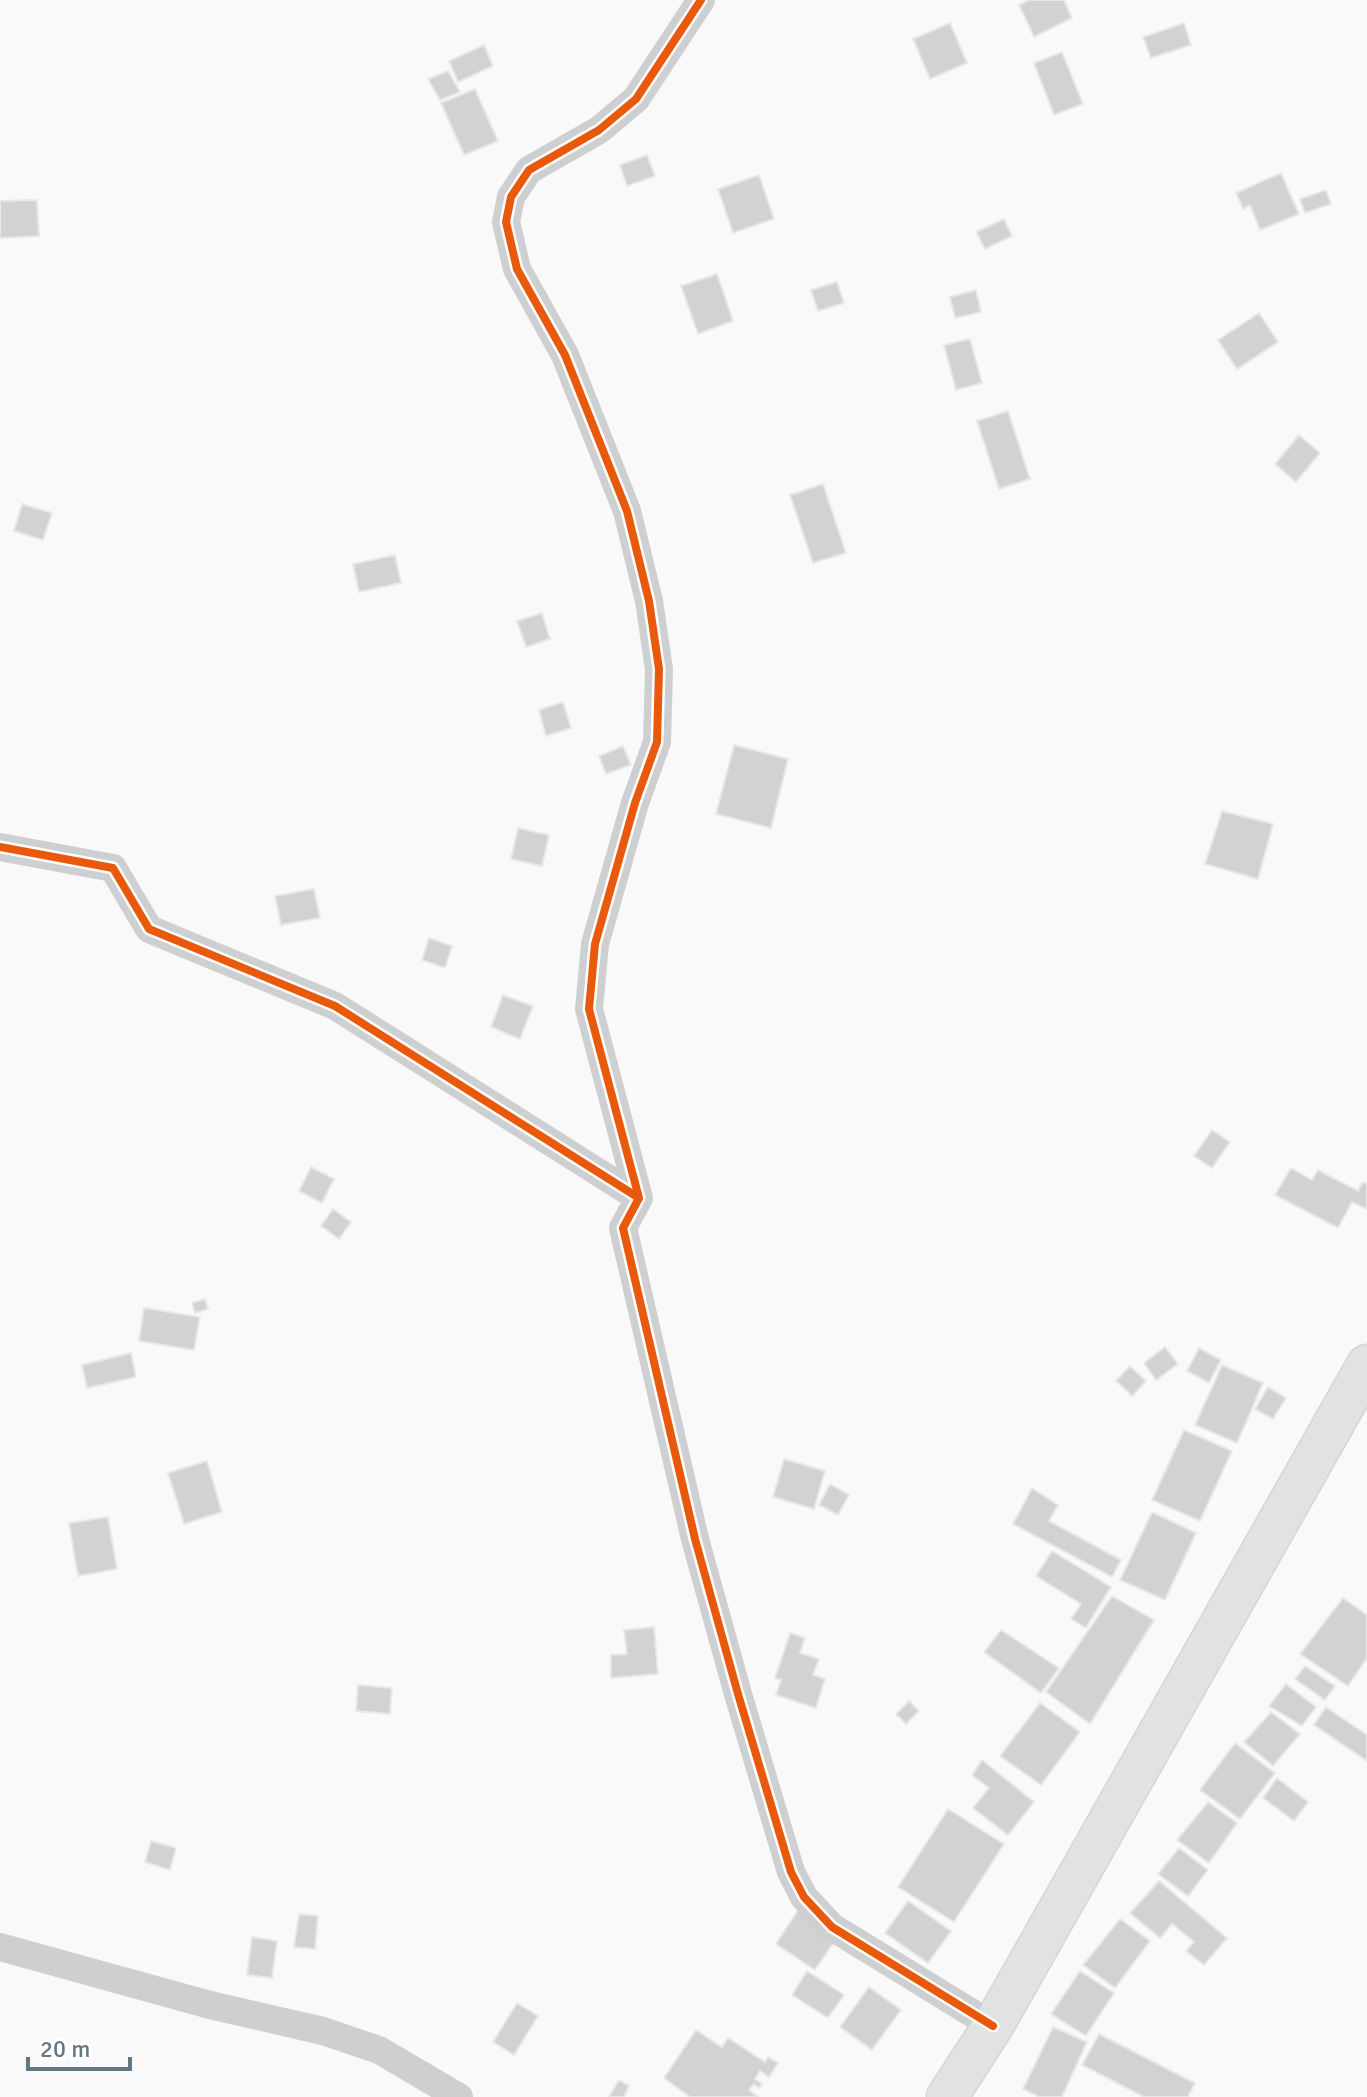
<svg xmlns="http://www.w3.org/2000/svg" width="1367" height="2097" font-family="Signika,sans-serif">
<rect width="100%" height="100%" fill="#f9f9f9"/>
<!-- building -->
<path fill="#d0d2d3" stroke="#e8e8e8" stroke-width="2" d="M1029,0H1064L1072,18L1034,37L1019,5Z
M950,23L967,63L930,79L913,39Z
M1184,23L1191,45L1151,58L1143,37Z
M484,45L493,66L458,82L449,61Z
M1062,52L1083,104L1054,115L1034,63Z
M448,71L460,92L440,100L428,79Z
M475,89L498,141L464,155L441,103Z
M647,155L655,176L627,186L620,165Z
M1281,173L1299,214L1260,230L1250,205L1243,209L1236,193Z
M759,175L774,219L733,233L718,189Z
M1326,190L1331,204L1305,213L1300,199Z
M37,200L39,236L0,238V201Z
M1004,219L1012,236L985,249L976,232Z
M717,274L733,321L698,334L681,286Z
M837,282L844,303L818,311L811,290Z
M976,290L981,312L955,318L950,297Z
M1259,313L1278,342L1237,369L1218,340Z
M970,339L982,383L956,390L944,345Z
M1008,411L1030,479L999,489L977,421Z
M1299,435L1320,453L1296,482L1275,464Z
M823,484L846,553L813,563L790,495Z
M22,504L52,513L43,540L14,531Z
M395,555L401,583L359,592L353,564Z
M542,613L550,639L526,647L517,621Z
M563,702L571,728L546,736L539,710Z
M734,745L788,759L771,828L716,814Z
M623,746L631,765L606,774L599,756Z
M1222,811L1273,824L1258,879L1205,864Z
M518,828L549,835L542,866L511,859Z
M314,889L320,918L281,925L275,896Z
M429,938L452,946L445,968L422,960Z
M503,995L533,1006L520,1039L491,1027Z
M1212,1130L1230,1142L1212,1168L1194,1156Z
M311,1167L334,1179L322,1203L299,1191Z
M1291,1168L1312,1180L1318,1170L1358,1191L1363,1182L1367,1184V1209L1352,1202L1338,1228L1275,1195Z
M333,1209L351,1222L339,1239L321,1226Z
M205,1299L208,1309L195,1313L192,1303Z
M144,1308L200,1317L194,1350L139,1341Z
M1165,1347L1178,1364L1156,1380L1144,1363Z
M1199,1348L1221,1360L1209,1383L1187,1371Z
M131,1353L136,1377L87,1388L82,1365Z
M1222,1365L1263,1383L1237,1443L1195,1425Z
M1130,1366L1146,1381L1132,1396L1116,1381Z
M1268,1387L1286,1398L1273,1419L1255,1409Z
M1184,1430L1232,1451L1200,1521L1152,1500Z
M784,1459L825,1471L814,1509L773,1497Z
M207,1461L222,1512L184,1524L168,1473Z
M830,1484L849,1495L838,1515L819,1505Z
M1032,1488L1058,1505L1049,1521L1121,1560L1112,1577L1013,1524Z
M1152,1512L1196,1533L1165,1600L1120,1580Z
M108,1517L117,1569L78,1576L69,1523Z
M1052,1551L1111,1587L1086,1628L1071,1619L1081,1604L1036,1576Z
M1112,1596L1154,1620L1090,1724L1046,1692Z
M1343,1598L1367,1615V1658L1348,1686L1300,1654Z
M654,1627L658,1674L611,1678V1655L627,1654L624,1630Z
M1001,1630L1059,1668L1041,1693L984,1652Z
M790,1633L805,1638L800,1653L819,1659L813,1675L825,1679L816,1708L776,1695L781,1680L775,1678Z
M1305,1666L1335,1686L1325,1700L1295,1679Z
M1286,1684L1316,1707L1302,1726L1269,1706Z
M358,1685L392,1688L390,1714L356,1711Z
M909,1701L919,1711L906,1724L896,1714Z
M1040,1703L1080,1732L1041,1785L1000,1756Z
M1326,1707L1367,1735V1761L1314,1725Z
M1271,1712L1300,1734L1273,1766L1244,1742Z
M1235,1743L1275,1773L1240,1819L1200,1790Z
M982,1760L1034,1802L1008,1835L973,1808L989,1788L972,1775Z
M1277,1778L1308,1802L1294,1821L1263,1798Z
M1208,1802L1237,1823L1209,1863L1177,1840Z
M948,1809L1004,1844L954,1922L898,1887Z
M151,1841L176,1848L170,1870L145,1862Z
M1179,1848L1208,1870L1188,1896L1158,1874Z
M1159,1881L1227,1938L1204,1965L1186,1951L1194,1942L1172,1924L1160,1938L1130,1913Z
M908,1901L951,1931L928,1963L885,1933Z
M800,1907L840,1933L815,1970L776,1944Z
M299,1914L318,1916L315,1949L294,1947Z
M1120,1919L1150,1941L1115,1988L1083,1965Z
M252,1937L277,1941L272,1978L247,1975Z
M807,1971L844,1995L828,2018L792,1995Z
M1080,1971L1114,1993L1086,2036L1051,2014Z
M869,1987L901,2010L872,2050L840,2027Z
M517,2003L538,2016L514,2055L493,2042Z
M1053,2027L1087,2042L1062,2097H1039L1023,2089Z
M696,2030L722,2047L728,2038L765,2062L768,2057L778,2063L769,2077L760,2071L755,2079L762,2084L759,2088L754,2084L749,2090L758,2097H690L664,2078Z
M1099,2034L1195,2083L1188,2097H1144L1082,2065Z
M619,2080L629,2086L624,2097H609Z"/>
<g fill="none" stroke-linecap="round" stroke-linejoin="round">
<!-- secondary casing -->
<g stroke="#d5d6d7" stroke-width="43">
<path id="secondary" d="M947,2097L993,2026L1367,1365"/>
</g>
<!-- street -->
<path stroke="#cecfd0" stroke-width="28" d="M0,847L113,868L149,929L335,1006L639,1198L623,1228L695,1539L738,1694L791,1872L804,1897L832,1927L993,2026
M639,1198L589,1009L595,944L635,803L657,742L659,669L649,601L627,511L565,355L517,269L506,222L511,197L529,170L599,130L636,99L701,0
M0,1947L210,2005L323,2031L379,2050L459,2097"/>
<!-- secondary -->
<use href="#secondary" stroke="#e1e2e2" stroke-width="40"/>
<!-- cycleway casing -->
<g stroke="#fff" stroke-width="13">
<path id="cycleway" d="M0,847L113,868L149,929L335,1006L639,1198L623,1228L695,1539L738,1694L791,1872L804,1897L832,1927L993,2026
M639,1198L589,1009L595,944L635,803L657,742L659,669L649,601L627,511L565,355L517,269L506,222L511,197L529,170L599,130L636,99L701,0"/>
</g>
<!-- cycleway -->
<use href="#cycleway" stroke="#e8590c" stroke-width="8"/>
</g>
<!-- scale -->
<path d="M28 2057v12h102v-12" fill="none" stroke="#657683" stroke-width="4"/>
<text x="40" y="2057" font-size="24" fill="#657683" stroke="#ffffff" stroke-width="6" paint-order="stroke">20 m</text>
</svg>
